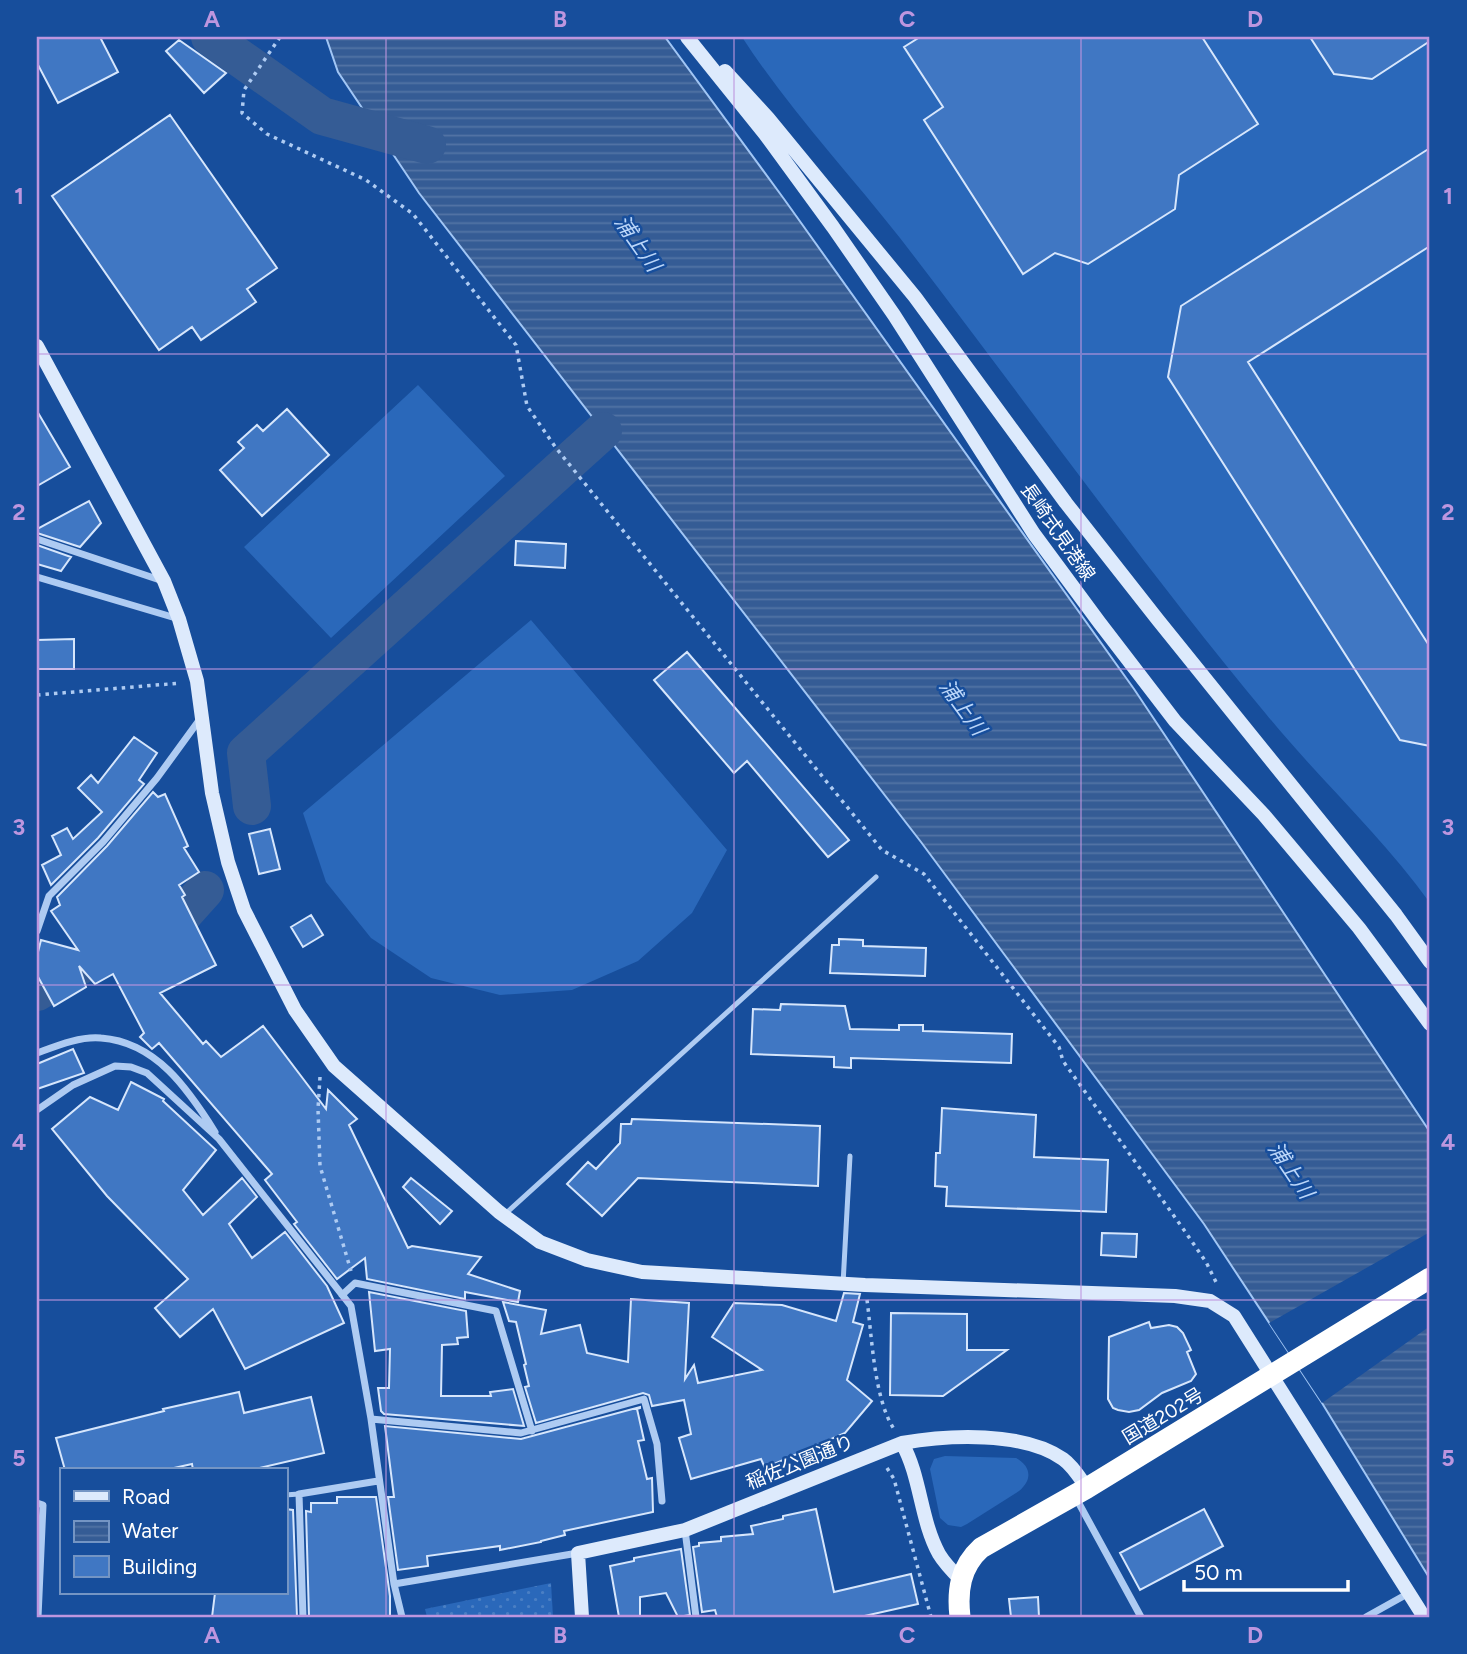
<svg xmlns="http://www.w3.org/2000/svg" width="1467" height="1654" font-family="Figtree,'Noto Sans JP',sans-serif">
<defs>
<pattern id="park-dots" width="8" height="8" patternUnits="userSpaceOnUse" patternTransform="scale(1.75)"><rect width="8" height="8" fill="#2a68ba"/><path d="M2 2h.1M6 6h.1" fill="none" stroke="#4a7fc4" stroke-width="1.8" stroke-linecap="round"/></pattern>
<pattern id="water-rules" width="6" height="5" patternUnits="userSpaceOnUse" patternTransform="scale(1.75)"><rect width="6" height="5" fill="#355c95"/><path d="M0 2.5h6" fill="none" stroke="#5374a5"/></pattern>
</defs>
<rect width="100%" height="100%" fill="#174e9c"/>
<!-- grass -->
<path fill="#2a68ba" d="M742,37H1430V903C1381,835 1319,779 1266,714C1138,560 1022,396 900,238C847,171 788,108 742,37Z
M418,385L505,476L331,638L244,547Z
M531,620L727,850L692,913L638,961L572,990L500,995L431,978L371,938L326,882L303,813Z
M945,1456L1016,1458C1032,1467 1032,1480 1019,1491L967,1524L961,1527L948,1525L940,1518L930,1469L934,1459Z"/>
<!-- park -->
<path fill="url(#park-dots)" d="M551,1583L553,1617H427L425,1609Z"/>
<!-- water -->
<path fill="url(#water-rules)" stroke="#a1c6f5" stroke-width="2" d="M326,37H665L784,199L1134,689L1430,1132V1579L1322,1403L1204,1224L921,842L419,193L338,72Z"/>
<!-- pier -->
<path fill="#174e9c" d="M1430,1232V1326L1322,1403L1269,1323Z"/>
<g fill="none" stroke-linecap="round" stroke-linejoin="round">
<!-- river -->
<path stroke="#355c95" stroke-width="38" d="M210,37L322,116L427,145
M252,806L246,753L603,431
M143,934L179,919L205,890
M37,992L89,960"/>
</g>
<!-- building -->
<path fill="#4077c3" stroke="#d6e6fc" stroke-width="2" d="M37,37H100L118,72L58,103L37,63Z
M920,37H1202L1258,124L1179,175L1175,209L1088,264L1055,253L1023,274L924,120L943,107L904,47Z
M1310,37H1430V41L1372,79L1334,74Z
M179,40L226,73L204,93L166,51Z
M170,115L277,268L247,289L256,302L201,340L192,327L159,350L52,196Z
M1430,148V246L1248,362L1430,647V746L1400,740L1168,377L1181,306Z
M287,409L329,455L262,516L220,470L244,448L238,442L257,425L263,431Z
M37,411L70,467L37,486Z
M89,501L101,523L80,547L37,533V529Z
M516,541L566,544L565,568L515,565Z
M37,545L71,557L61,571L37,564Z
M74,639V669H37V640Z
M687,652L849,840L828,857L747,761L734,773L654,680Z
M134,737L157,753L139,780L144,784L98,838L51,885L42,865L61,855L52,836L67,828L73,839L102,812L78,788L91,775L98,783Z
M153,792L158,797L165,794L188,846L184,848L199,872L179,885L185,895L182,897L216,965L160,993L203,1044L206,1041L221,1057L263,1026L326,1109L328,1090L357,1119L349,1125L408,1248L412,1246L481,1257L468,1274L520,1291L518,1302L465,1292V1299L367,1279L365,1258L337,1279L294,1224L297,1222L265,1180L272,1174L159,1043L152,1049L140,1037L144,1033L113,974L95,984L79,966L86,987L54,1006L37,975V956L41,940L78,950L51,911L60,905L57,897L107,846Z
M270,829L280,869L259,874L249,834Z
M311,915L323,935L303,947L291,927Z
M839,939L863,940V946L926,948L925,976L830,973L832,945H839Z
M781,1004L845,1006L850,1029L899,1030V1025H923V1031L1012,1034L1011,1063L851,1058V1068L834,1067V1057L751,1054L753,1009L780,1010Z
M73,1049L84,1073L37,1089V1064Z
M131,1082L164,1099L163,1101L216,1150L183,1190L203,1215L242,1178L257,1197L229,1224L252,1258L285,1232L327,1286L344,1323L245,1369L213,1309L180,1337L155,1308L188,1279L107,1196L52,1129L90,1097L118,1110Z
M942,1108L1036,1115L1034,1157L1108,1160L1106,1212L946,1206L947,1187L935,1186L936,1153H940Z
M632,1119L820,1126L818,1186L638,1178L602,1216L567,1184L588,1162L596,1169L620,1143L621,1124H631Z
M411,1178L452,1211L440,1224L403,1187Z
M1102,1233L1137,1234L1136,1257L1101,1255Z
M369,1292L466,1311L468,1337L457,1338L458,1344L442,1345L441,1396H491L490,1392L513,1389L524,1426L384,1414L381,1411L378,1388H389L390,1349L375,1351Z
M844,1293L860,1294L853,1322L863,1325L847,1380L872,1401L845,1433L765,1468L761,1459L691,1479L679,1438L691,1434L684,1400L652,1406L649,1395L643,1393L536,1423L525,1387L529,1386L524,1365L526,1364L516,1322L509,1321L503,1302L546,1310L541,1334L580,1325L587,1353L628,1362L631,1299L689,1303L685,1379L694,1365L698,1383L762,1370L712,1337L734,1303L782,1305L836,1321Z
M891,1313L967,1314V1350H1007L943,1396L890,1395Z
M1149,1322L1151,1328L1169,1325L1177,1327L1183,1333L1191,1350L1187,1352L1196,1374L1191,1381L1162,1393L1139,1410L1129,1412L1118,1410L1113,1408L1108,1399L1109,1337Z
M239,1392L244,1413L311,1397L324,1453L251,1470H193L192,1464L165,1470H65L56,1438L164,1411L163,1409Z
M640,1407V1408L637,1409L644,1440L638,1441L647,1479L652,1478L653,1512L564,1531L565,1535L541,1541V1542L500,1550V1546L427,1556L428,1566L398,1570L388,1497H394L385,1426L521,1439Z
M337,1497H376L390,1596V1617H309L306,1511L311,1512V1503H337Z
M285,1509L293,1510L297,1617H212L215,1593H285Z
M816,1509L834,1592L911,1574L918,1604L860,1617H717L715,1610L702,1612L693,1547L699,1546V1543L721,1541V1537L753,1534L751,1526L783,1519V1516Z
M1204,1509L1223,1546L1140,1590L1120,1553Z
M681,1549L690,1615L678,1617L666,1593L640,1597V1617H619L610,1566L634,1561V1558Z
M1038,1597L1039,1617H1011L1009,1599Z"/>
<g fill="none" stroke-linecap="round" stroke-linejoin="round">
<!-- path -->
<path stroke="#aecbf2" stroke-width="3.5" stroke-dasharray="3.5 5" stroke-linecap="butt" d="M280,37L244,90L242,113L267,134L366,180L413,214L516,345L527,406L556,448L882,850L924,874L1059,1047L1063,1061L1184,1230L1206,1262L1218,1286
M37,695L181,683
M320,1077L318,1109L320,1166L351,1271
M867,1300C872,1337 874,1399 894,1429
M887,1468L894,1479L931,1617"/>
<!-- lane -->
<path stroke="#aecbf2" stroke-width="5" d="M504,1215L876,877
M843,1284L850,1156
M285,1495L299,1494"/>
<!-- street -->
<path stroke="#aecbf2" stroke-width="7" d="M37,539L163,581
M37,577L179,619
M37,931L49,896L103,842L157,778L200,719
M37,1053C56,1046 80,1036 101,1038C156,1042 188,1089 215,1132
M37,1110L73,1085L115,1066L131,1067L147,1073L219,1139L351,1306L371,1419L394,1584L402,1617
M342,1295L355,1283L496,1311L532,1431
M371,1419L521,1433L644,1399L657,1444L662,1501
M1076,1498L1141,1617
M37,1503L43,1505L38,1617
M685,1530L696,1617
M394,1584L578,1553
M303,1617L299,1494L378,1481
M1366,1617L1409,1593"/>
<!-- secondary -->
<path stroke="#ddeafc" stroke-width="14" d="M687,37L765,134L833,227L894,315L1034,534L1099,622L1175,721L1264,815L1359,928L1430,1024
M725,71L768,118L915,297L1066,503L1158,620L1396,915L1430,962
M37,346L164,581L179,619L197,681L212,793L228,862L244,910L295,1010L334,1066L499,1212L540,1242L587,1260L642,1272L865,1285L1175,1296L1210,1301L1234,1316L1424,1617
M902,1443C921,1477 920,1519 939,1554C945,1564 953,1572 961,1580
M582,1617L578,1553L685,1530L902,1443C948,1435 1023,1431 1063,1459C1073,1466 1080,1478 1087,1488"/>
<!-- highway -->
<path stroke="#fff" stroke-width="21" d="M960,1617C957,1591 960,1567 981,1548L1087,1488L1430,1278"/>
</g>
<!-- grid -->
<path fill="none" stroke="#bd96df" stroke-width="2" stroke-opacity="0.55" d="M386,37V1617M734,37V1617M1081,37V1617M37,354H1430M37,669H1430M37,985H1430M37,1300H1430"/>
<g text-anchor="middle" dominant-baseline="central" stroke-width="5" stroke-linejoin="round" paint-order="stroke">
<!-- street labels -->
<g font-size="19" fill="#fff" stroke="#174e9c">
<text transform="translate(1058 532) rotate(55)">長崎式見港線</text>
<text transform="translate(1163 1416) rotate(-31)">国道202号</text>
<text transform="translate(800 1462) rotate(-22)">稲佐公園通り</text>
</g>
<!-- water labels -->
<g font-size="21" font-style="italic" fill="#bbd6f9" stroke="#174e9c">
<text transform="translate(638 243) rotate(55)">浦上川</text>
<text transform="translate(963 707) rotate(54)">浦上川</text>
<text transform="translate(1291 1170) rotate(56)">浦上川</text>
</g>
</g>
<!-- border -->
<rect width="1467" height="1654" fill="none" stroke="#174e9c" stroke-width="77"/>
<!-- legend -->
<rect x="60" y="1468" width="228" height="126" fill="#174e9c" stroke="#7495c4" stroke-width="2"/>
<rect x="74" y="1491" width="35" height="10" fill="#ddeafc" stroke="#7495c4" stroke-width="2"/>
<text x="122" y="1504" font-size="21" fill="#ffffff">Road</text>
<rect x="74" y="1521" width="35" height="21" fill="url(#water-rules)" stroke="#7495c4" stroke-width="2"/>
<text x="122" y="1538" font-size="21" fill="#ffffff">Water</text>
<rect x="74" y="1556" width="35" height="21" fill="#4077c3" stroke="#7495c4" stroke-width="2"/>
<text x="122" y="1574" font-size="21" fill="#ffffff">Building</text>
<!-- scale -->
<path d="M1184 1580v10h164v-10" fill="none" stroke="#ffffff" stroke-width="3.5"/>
<text x="1194" y="1580" font-size="21" fill="#ffffff" stroke="#174e9c" stroke-width="5" paint-order="stroke">50 m</text>
<rect x="38" y="38" width="1390" height="1578" fill="none" stroke="#bd96df" stroke-width="2.5"/>
<g font-size="23" text-anchor="middle" font-weight="bold" fill="#bd96df">
<text x="212" y="27">A</text>
<text x="560" y="27">B</text>
<text x="907" y="27">C</text>
<text x="1255" y="27">D</text>
<text x="19" y="204">1</text>
<text x="1448" y="204">1</text>
<text x="19" y="520">2</text>
<text x="1448" y="520">2</text>
<text x="19" y="835">3</text>
<text x="1448" y="835">3</text>
<text x="19" y="1150">4</text>
<text x="1448" y="1150">4</text>
<text x="19" y="1466">5</text>
<text x="1448" y="1466">5</text>
<text x="212" y="1643">A</text>
<text x="560" y="1643">B</text>
<text x="907" y="1643">C</text>
<text x="1255" y="1643">D</text>
</g>
</svg>
